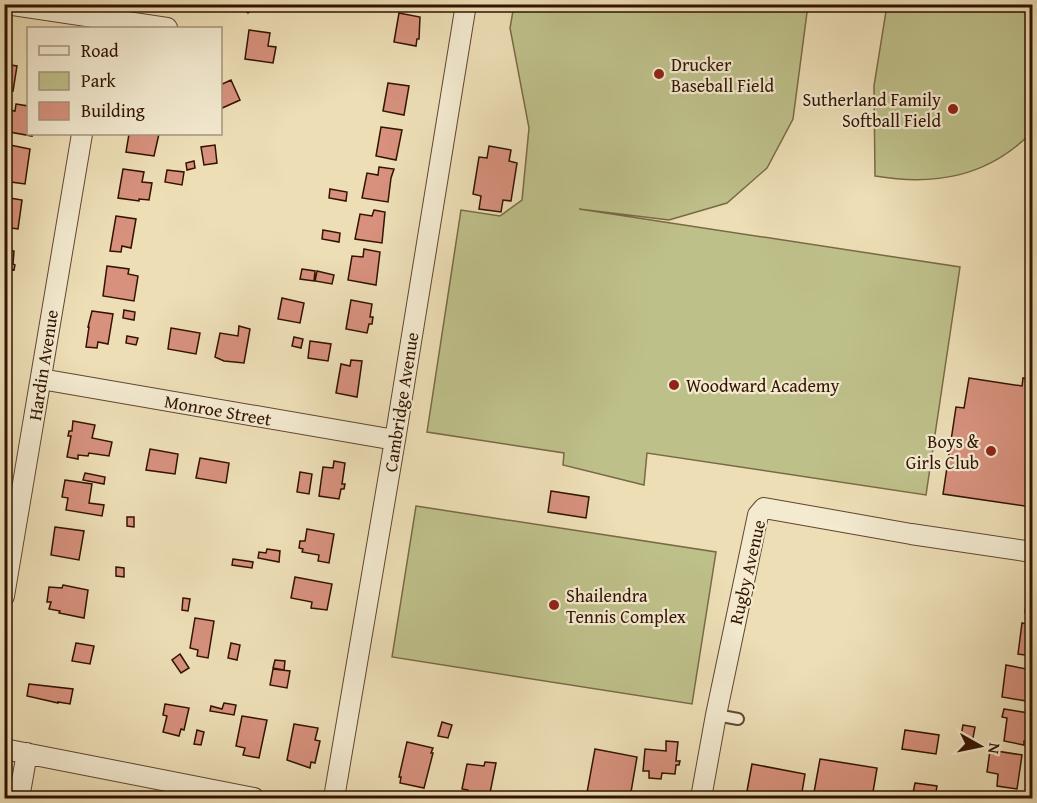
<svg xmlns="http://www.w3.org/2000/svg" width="1037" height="803" font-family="'Gentium Book Plus',serif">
<rect width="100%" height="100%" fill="#eddeb6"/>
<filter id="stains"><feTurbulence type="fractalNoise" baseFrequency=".00333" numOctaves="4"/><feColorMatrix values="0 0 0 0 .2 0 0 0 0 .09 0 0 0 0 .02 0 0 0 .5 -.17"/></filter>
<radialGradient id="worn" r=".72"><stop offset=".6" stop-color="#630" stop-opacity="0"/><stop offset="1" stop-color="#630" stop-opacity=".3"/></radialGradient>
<!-- green -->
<path fill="#bec08a" stroke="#786a45" stroke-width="1.5" d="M514,5H808L793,119L767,168L727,203L669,220L579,209L960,267L926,495L647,453L644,485L563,465L564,453L427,432L461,210L500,216L522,200L529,128L510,28Z
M887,5H1001L1032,14V132C988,177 935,186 875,176L874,86Z
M416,506L716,552L692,704L392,657Z"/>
<!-- building -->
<path fill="#d7917d" stroke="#321300" stroke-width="1.5" d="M140,4H157L156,11L140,8Z
M239,4H257L248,13Z
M399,13L420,17L419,39H417L416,46L394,42Z
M249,30L270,33L268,46L276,47L273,63L245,59Z
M4,64L17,66L13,91L4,89Z
M231,80L240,100L220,109V85Z
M388,83L409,86L404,115L383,111Z
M16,104L28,106V134H32V136L4,131V109L15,111Z
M381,127L402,130L396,160L376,156Z
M129,134H159L154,156L126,152Z
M10,145L30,149L25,184L4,181Z
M215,145L217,163L204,165L201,147Z
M489,146L511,150L509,161L517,163L511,201L503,200L501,212L479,209L481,196L473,194L479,157L487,158Z
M194,161L195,168L187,170L186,163Z
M379,167L394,169L391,178L388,202L362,198L367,173L378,175Z
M123,169L144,172L142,182L152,183L149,200L139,199V201L118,198Z
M167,170L184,172L182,185L165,182Z
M330,189L347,192L346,201L329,198Z
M4,197L22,200L18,229L4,227Z
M374,210L385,212L382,243L355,239L360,214L372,216Z
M116,216L136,219L131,248L122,246L121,252L110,251Z
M323,230L340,233L339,242L322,239Z
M4,249L14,251L13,264L15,265L14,270L11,269L9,280H4Z
M364,249L380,252L376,285L348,280L352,256L363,257Z
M107,266L129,269L128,274L138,276L134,301L103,296Z
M302,269L315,271L314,281L300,279Z
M317,271L334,275L332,284L315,281Z
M282,298L304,303L300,323L278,319Z
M351,300L372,304L370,317H373L372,324H369L367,333L346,329Z
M124,310L135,312L134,320L123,318Z
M92,311L113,314L108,344L98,342L97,348L86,347L89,327H88Z
M239,326L250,329L244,363L224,361L215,357L220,333L238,336Z
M171,328L200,333L196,354L168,349Z
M127,336L138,338L136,345L126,343Z
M294,337L303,339L301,348L292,346Z
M310,341L331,344L328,361L308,358Z
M351,360L362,361L357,397L336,393L341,364L350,366Z
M969,378L1022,386L1023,378L1032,380V507L943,494L956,407L964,408Z
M73,421L95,425L92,438L112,442L109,456L89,453L88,456L78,455V459L67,457L71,436H68L69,431H72Z
M150,449L178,454L175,474L146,470Z
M200,458L229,463L226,483L196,478Z
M334,461L345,463L342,484H345L344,489H341L339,499L319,496L323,467L333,468Z
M300,472L312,474L309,494L297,492Z
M85,473L105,477L104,484L83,480Z
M65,480L92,484L89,503L104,505L102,516L66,510L68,498L62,497Z
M551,491L589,497L586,518L548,512Z
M127,517H134V527L127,526Z
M55,527L84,531L79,560L51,555Z
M307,529L334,534L329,563L318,561L319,555L302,552L303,549L299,548L300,541H305Z
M267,549L280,551L279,562L258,558L259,552L266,553Z
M233,559L253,562L252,568L232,565Z
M116,567L124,568V577L116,576Z
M295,577L332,584L327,610L311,608L312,602L291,598Z
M63,585L88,590L84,618L59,613L60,611L49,609L51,602H47L49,587L62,588Z
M1029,585L1032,586V613L1025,612Z
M183,598L190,599L188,611L182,610Z
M195,618L214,621L208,658L197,656L198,650L190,648Z
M1022,623L1032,625V656L1018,654Z
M76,643L94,646L90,664L72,661Z
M231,643L240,645L237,660L228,658Z
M180,654L189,668L181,673L172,660Z
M275,660L285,661L284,670L273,668Z
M1006,665L1032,670V702L1002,697Z
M273,669L290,671L287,688L270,685Z
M29,684L73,689L70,704L58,702V703L27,696Z
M224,703L236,705L234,715L210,711L211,706L222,709Z
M165,704L189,708L184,730L181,729L179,736L163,732L167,716L163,715Z
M1004,709L1029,713L1028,721L1032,722V742L1024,741V745L1004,741L1007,718L1002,717Z
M242,716L267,720L259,758L243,755L245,748L236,746Z
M442,722L452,725L448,738L438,736Z
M294,724L318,728L315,740L320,741L315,763L311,762L310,768L287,760Z
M963,725L975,727L973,738L961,736Z
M197,730L204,732L201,745L194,744Z
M905,730L939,735L936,754L902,749Z
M666,741L678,742L676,761H680L679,765H676L675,774L662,773L661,779L649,778V771H643L645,749L666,751Z
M407,742L433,748L431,753H433L424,788L400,783L401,777H399Z
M595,749L637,757L630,798H586Z
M990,750L1022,755L1017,789L997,786L998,774L987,772Z
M820,759L877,768L872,798H813Z
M485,762L496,763L489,798H466L468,790L462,789L467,764L484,766Z
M752,764L805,774L801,798H755L756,793L747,791Z
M915,783L937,786L935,798H912Z"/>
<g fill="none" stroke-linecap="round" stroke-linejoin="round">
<!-- lane casing -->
<g stroke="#61462e" stroke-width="14">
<path id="lane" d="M716,715L738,719"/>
</g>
<!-- street casing -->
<g stroke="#61462e" stroke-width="22">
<path id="street" d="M13,5L167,28
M41,379L395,440
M4,596L82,134
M4,749L254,798
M19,798L27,753
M334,798L395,440L466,4
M701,798L716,715L758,515L764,508L911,534L1032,552"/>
</g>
<!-- lane -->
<use href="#lane" stroke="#f3ead0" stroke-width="10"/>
<!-- street -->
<use href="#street" stroke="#f3ead0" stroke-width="20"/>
</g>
<!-- markers -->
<g fill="#8f2418" stroke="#f3ead0" stroke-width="2">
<circle cx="659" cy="74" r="6"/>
<circle cx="953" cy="109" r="6"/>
<circle cx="674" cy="385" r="6"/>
<circle cx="991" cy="451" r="6"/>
<circle cx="554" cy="605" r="6"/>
</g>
<g text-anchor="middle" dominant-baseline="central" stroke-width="4.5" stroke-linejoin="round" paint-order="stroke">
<!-- poi labels -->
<g font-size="18" fill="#321300" stroke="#f3ead0" text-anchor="start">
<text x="671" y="64">Drucker<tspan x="671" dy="21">Baseball Field</tspan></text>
<text x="941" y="99" text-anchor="end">Sutherland Family<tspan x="941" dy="21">Softball Field</tspan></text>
<text x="686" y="385">Woodward Academy</text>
<text x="979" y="441" text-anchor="end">Boys &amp;<tspan x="979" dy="21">Girls Club</tspan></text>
<text x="566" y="595">Shailendra<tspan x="566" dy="21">Tennis Complex</tspan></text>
</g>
<!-- street labels -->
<g font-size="18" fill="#321300" stroke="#f3ead0">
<text transform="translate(43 365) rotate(-81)">Hardin Avenue</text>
<text transform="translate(401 402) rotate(-81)">Cambridge Avenue</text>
<text transform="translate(218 410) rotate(10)">Monroe Street</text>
<text transform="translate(747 572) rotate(-77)">Rugby Avenue</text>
</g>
</g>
<!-- margin -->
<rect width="1037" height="803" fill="none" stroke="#eddeb6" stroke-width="24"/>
<rect x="6" y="6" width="1025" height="791" fill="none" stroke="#321300" stroke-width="3"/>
<rect x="12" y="12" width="1013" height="779" fill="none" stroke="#321300" stroke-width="1.5"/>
<!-- legend -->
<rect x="27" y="27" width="195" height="108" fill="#f3ead0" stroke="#a6947d" stroke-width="1.5"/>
<rect x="39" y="46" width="30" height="9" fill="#f3ead0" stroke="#a6947d" stroke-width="1.5"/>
<text x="81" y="57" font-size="18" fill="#321300">Road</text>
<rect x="39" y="72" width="30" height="18" fill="#bec08a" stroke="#a6947d" stroke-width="1.5"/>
<text x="81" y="87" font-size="18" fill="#321300">Park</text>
<rect x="39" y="102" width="30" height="18" fill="#d7917d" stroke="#a6947d" stroke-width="1.5"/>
<text x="81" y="117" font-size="18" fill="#321300">Building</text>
<!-- north arrow -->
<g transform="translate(980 746) rotate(99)" stroke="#f3ead0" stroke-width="4.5" paint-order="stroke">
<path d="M0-4.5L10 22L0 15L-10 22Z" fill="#321300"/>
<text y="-9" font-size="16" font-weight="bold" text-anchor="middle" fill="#321300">N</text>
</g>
<rect width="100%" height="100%" filter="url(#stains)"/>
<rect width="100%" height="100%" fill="url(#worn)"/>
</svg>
